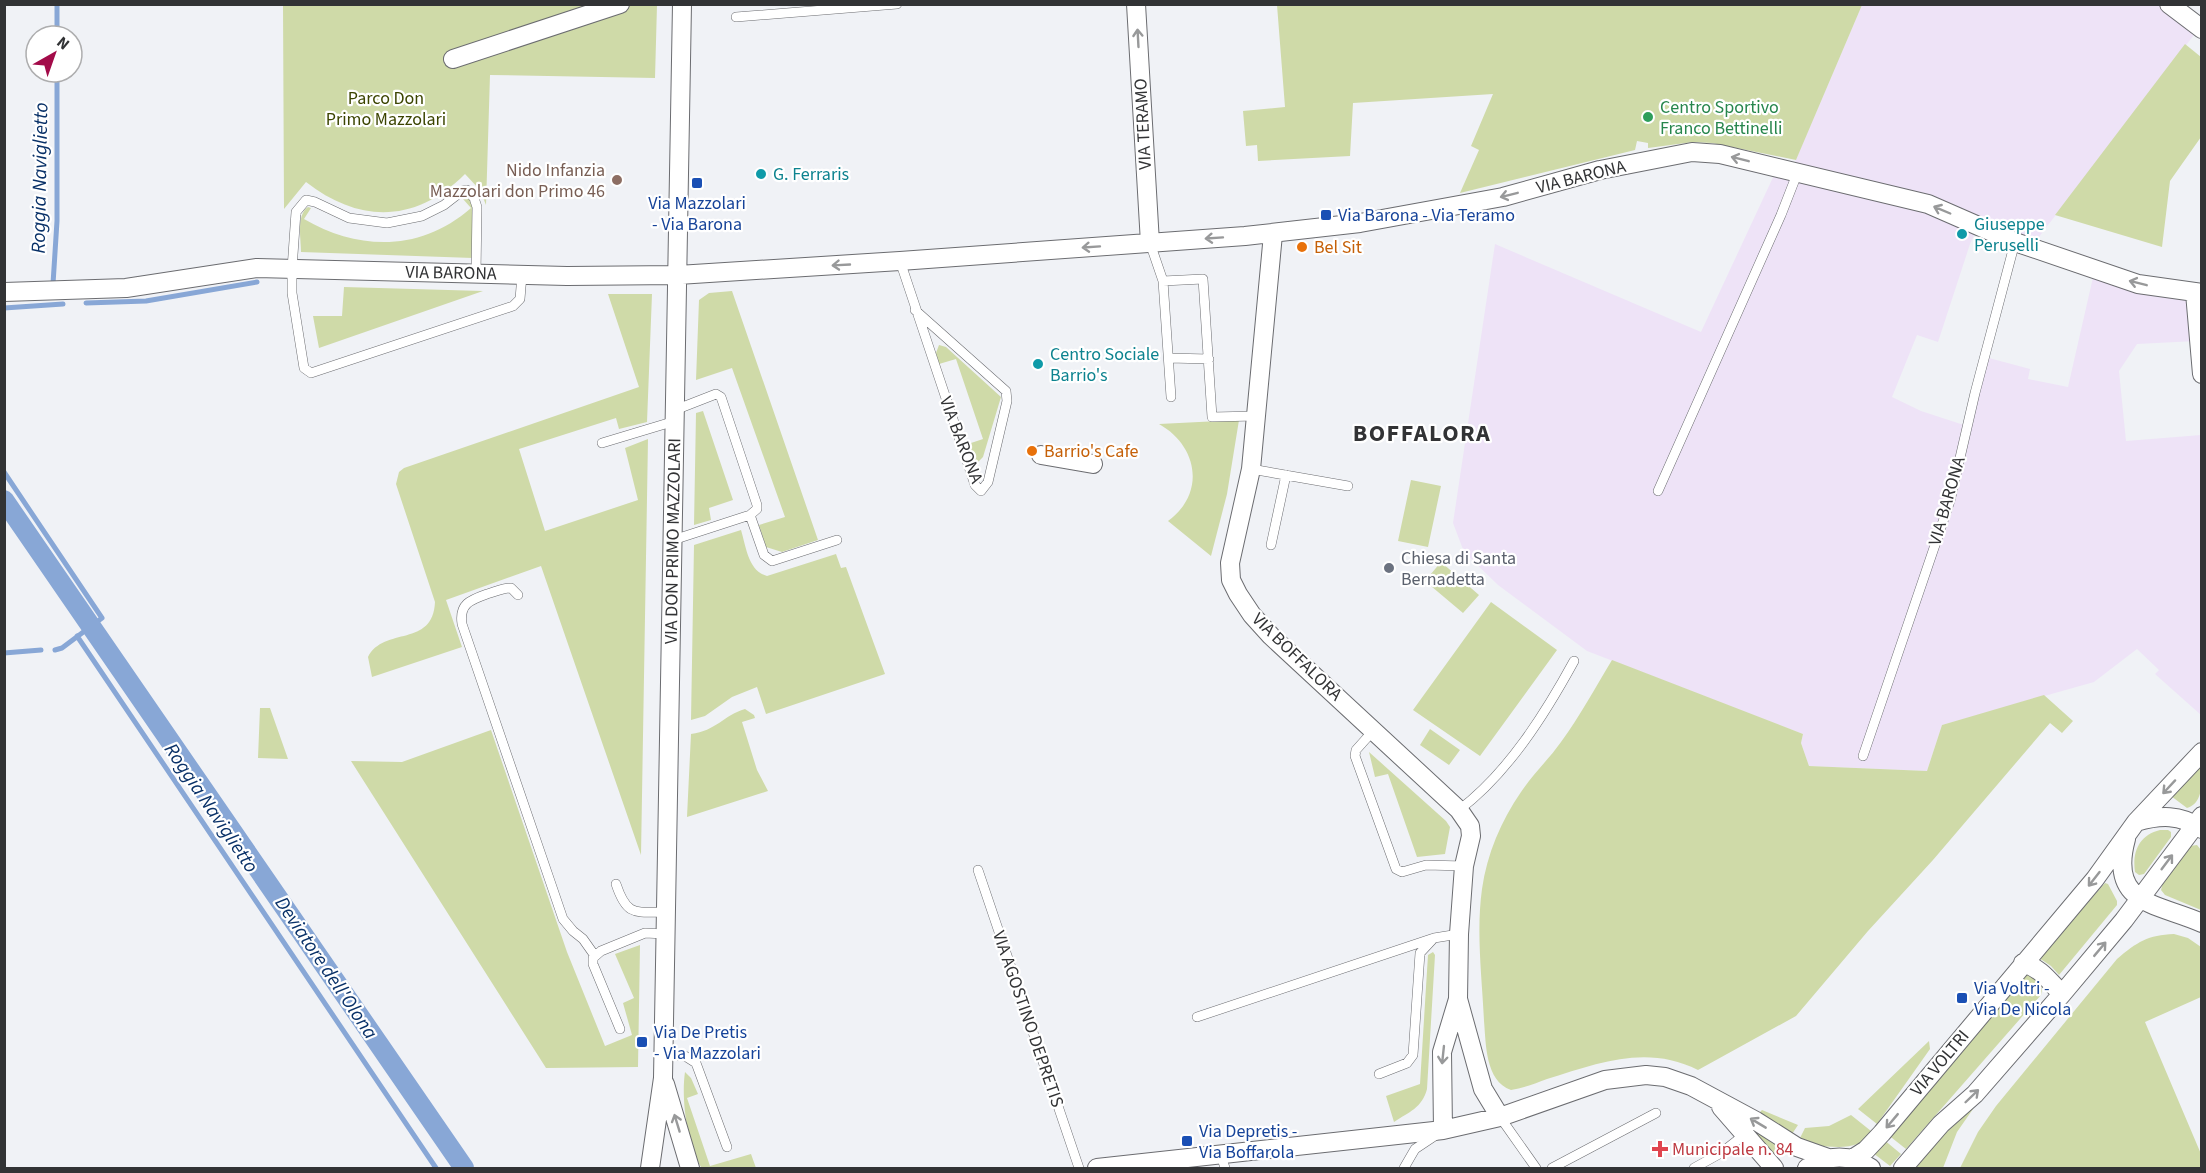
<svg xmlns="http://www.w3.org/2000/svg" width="2206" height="1173" font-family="'Source Sans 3',sans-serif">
<rect width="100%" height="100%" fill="#f0f2f6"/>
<!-- industrial -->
<path fill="#eee3f7" d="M1862,5H2163L2197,31L2032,246L1928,203L1791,171Z
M1776,171L1928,206L1978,227L1970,244L1938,342L1917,335L1892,397L1921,411L1970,427L1989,358L2030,369L2028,379L2068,387L2094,273L2192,297L2196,341L2137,344L2119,371L2126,441L2201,435V715L2155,674L2159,670L2137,649L2094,682L1942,725L1927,771L1809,766L1801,743L1803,734L1587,651L1498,585L1464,552L1453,523L1495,244L1701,332Z"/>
<!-- green -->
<path fill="#cfdaa8" d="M283,5H657L655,78L490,75L486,205L480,190L465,174C416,223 360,224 306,182L284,209Z
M1277,5V4L1862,5L1796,160L1712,143L1693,142L1648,148V143L1637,141L1635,150L1460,193L1479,150L1471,146L1493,94L1353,103L1350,156L1258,161L1257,145L1246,146L1243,111L1285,107Z
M2185,44L2201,57V137L2170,181L2162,247L2055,215Z
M465,197L470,199L473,207V258L301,252C301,239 296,215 308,207L311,208L304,219C359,251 421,252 471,208L463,199Z
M344,287L483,291L319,348L313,316H342Z
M732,291L818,540L782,552L766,547L759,525L785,517L732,368L696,380L699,300L709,293Z
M608,294H652L647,422L619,429L616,418L519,449L545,531L638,500L625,448L648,439L641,855L541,566L446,600L462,647L372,677L368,657C384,626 433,648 435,602L396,484L399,472L404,468L639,387Z
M939,345L946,347L1001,397L983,457L978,462L973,459L968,444L983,439L956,359L939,364L936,353Z
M703,411L733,500L709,508L711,520L694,525L696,413Z
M1239,420L1227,494L1211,556L1168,521C1206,493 1198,446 1159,424Z
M1411,480L1441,486L1428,547L1398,541Z
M741,530C746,546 748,571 767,576L836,554L841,568L846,567L885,674L766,714L757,687L732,697L705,716L691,720L694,545Z
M1441,562L1479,595L1463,613L1425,581Z
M1491,602L1557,650L1480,756L1413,710Z
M1612,660L1803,734L1801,743L1809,766L1927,771L1942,725L2044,695L2073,721L2062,733L2050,723L1933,860L1868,931L1796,1016L1698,1070C1647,1044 1598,1063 1547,1079C1536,1083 1524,1088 1511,1090C1485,1081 1486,1043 1484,1021C1482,978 1476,932 1482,889C1487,854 1501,821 1521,792C1533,774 1549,759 1561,742C1580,716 1595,688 1612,660Z
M260,708H270L288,759L258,758Z
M745,709L754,715L755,718L742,722L757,770L768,791L687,817L691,734C716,731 724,715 745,709Z
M1430,729L1460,750L1449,765L1420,745Z
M491,730L567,952L605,1046L632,1035L623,1003L634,998L615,954L640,945L638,1067L546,1068L351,761L402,762Z
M1369,752L1446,821L1450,827L1445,854L1417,857L1388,774L1375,777Z
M2201,760C2201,776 2206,802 2187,808L2171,796Z
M2160,830H2168L2171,832V837L2144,874L2139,875L2135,872C2132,852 2139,835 2160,830Z
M2197,845L2201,850V910L2165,895L2161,890L2163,882L2190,846Z
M2105,883L2108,884L2117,901V905L2059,975L2051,966L2039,958Z
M2174,934L2188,938L2201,947V997L2145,1022L2201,1154V1168H1960L1978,1132L1996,1106L2117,959C2137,942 2148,935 2174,934Z
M1433,952L1435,955L1427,1089C1422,1108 1409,1112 1394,1122L1386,1096L1420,1084L1428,955Z
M2027,975H2033L2041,981L2042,991L2041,995L1906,1149L1887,1134L2023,977Z
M1929,1041L1930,1049L1877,1124L1858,1109Z
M685,1072L691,1078L698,1094L687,1098L710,1166L751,1154L756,1168L701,1167C687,1144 681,1099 685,1072Z
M1972,1109H1973L1957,1132L1943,1168H1910L1919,1157Z
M1762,1110L1798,1125L1792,1134L1760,1112Z
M1851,1115L1871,1131C1867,1136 1863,1142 1857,1144C1844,1150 1812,1146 1799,1140L1805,1128L1829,1126Z
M1750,1127L1784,1147L1774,1158Z
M1883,1139L1901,1154L1890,1166L1873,1153Z"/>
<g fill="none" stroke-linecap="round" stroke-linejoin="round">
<!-- stream -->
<path stroke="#88a7d6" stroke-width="5" d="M57,4V36
M53,284L57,221V72
M86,303L146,301L257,282
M4,308L63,304
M4,472L102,618L62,648L55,650
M77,636L436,1168
M4,653L41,650"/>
<!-- canal -->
<path stroke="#88a7d6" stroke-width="20" d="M4,500L464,1168"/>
<!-- lane casing -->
<g stroke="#6b6c70" stroke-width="10">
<path id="lane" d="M736,17L897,4
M1150,243L1163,281L1171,397
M900,261L975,485L981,491L988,482L1007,401L1006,391L915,310
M476,274L477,207L474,198L467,190L462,191L444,205L422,216L387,223L349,218L315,202L306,200L296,212L292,269V293L304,368L311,373L314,372L513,306L520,299L522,275
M1163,281L1203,279L1212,417L1256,416
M1169,358L1209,359
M602,443L675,421
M1251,469L1348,486
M1658,491L1781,215L1797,174
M750,515L764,555L772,561L837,540
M673,540L750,515L757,509V505L721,397L716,394L675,410
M1271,545L1286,475
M518,595L511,588C502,588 495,592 487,594C470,600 459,604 462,624L563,919L573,931L583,939L595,956
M1373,731L1356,750L1355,756L1396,869L1402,872L1426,865L1464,866
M1863,756L1950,501L1975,393L2015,242
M1459,810C1508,773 1545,714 1574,661
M978,870L1079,1168
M616,884C627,917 635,912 666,912
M1197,1017L1434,938
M620,1029L593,964V958L601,951L645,933L665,934
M663,1054L685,1056L696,1063L727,1147
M1379,1074L1407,1063L1413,1055L1420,953L1434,938L1459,934
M1500,1117L1536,1168
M1221,1155L1225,1168
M1404,1168L1415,1149L1436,1135
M1552,1168L1656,1113
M1694,1168L1721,1153L1744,1135"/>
</g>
<!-- street casing -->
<g stroke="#6b6c70" stroke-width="20">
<path id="street" d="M1136,4L1150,243
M2169,4L2202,29
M453,59L620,4
M1273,234L1251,469L1230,563L1231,580L1238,594L1252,615L1271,636L1459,810L1470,826L1471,836L1464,866L1459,934L1458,999L1483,1089L1500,1117
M4,292L126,288L257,268L567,276L678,275L900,261L1245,236L1360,223L1503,197L1600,170L1692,152L1720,154L1928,204L2015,242L2138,284L2202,293
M2195,293L2202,374
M1041,455L1093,464
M2136,822C2160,815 2180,814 2202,829
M2126,839C2108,905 2157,903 2202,923
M2023,963C2041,968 2049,981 2062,994
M665,1084L690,1168
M1721,1107L1774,1168
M1443,1130L1442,1052L1458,999
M1852,1159L1866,1150L1882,1133L2095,879L2136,822L2202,752
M650,1168L663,1078L682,4
M1097,1168L1443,1130L1500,1117L1605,1080L1646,1075L1665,1077L1691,1086L1756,1121L1797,1147L1828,1158
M1807,1168C1828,1154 1851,1154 1871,1168
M1903,1168L1941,1124L1975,1094L2062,994L2124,920L2202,816"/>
</g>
<!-- lane -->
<use href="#lane" stroke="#fff" stroke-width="9"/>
<!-- street -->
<use href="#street" stroke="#fff" stroke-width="18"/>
</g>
<!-- one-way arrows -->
<defs><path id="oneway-shaft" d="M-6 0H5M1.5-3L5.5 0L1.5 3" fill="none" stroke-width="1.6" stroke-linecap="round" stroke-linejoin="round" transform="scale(1.5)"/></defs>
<g stroke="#98999a">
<use href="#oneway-shaft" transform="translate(1138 38) rotate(-93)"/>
<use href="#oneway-shaft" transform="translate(1740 159) rotate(-166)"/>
<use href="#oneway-shaft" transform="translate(1509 195) rotate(166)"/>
<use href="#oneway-shaft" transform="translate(1942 210) rotate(-157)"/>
<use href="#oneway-shaft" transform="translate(1214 238) rotate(176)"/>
<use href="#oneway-shaft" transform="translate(1091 247) rotate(176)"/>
<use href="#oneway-shaft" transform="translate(841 265) rotate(177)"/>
<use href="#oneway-shaft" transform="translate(2138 283) rotate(-166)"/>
<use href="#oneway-shaft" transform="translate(2169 787) rotate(133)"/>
<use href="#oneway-shaft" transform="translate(2167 862) rotate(-53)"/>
<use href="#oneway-shaft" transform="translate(2094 879) rotate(128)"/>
<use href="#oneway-shaft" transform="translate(2100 949) rotate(-50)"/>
<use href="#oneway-shaft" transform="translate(1443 1055) rotate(96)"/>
<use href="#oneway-shaft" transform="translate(1972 1096) rotate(-44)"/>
<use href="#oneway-shaft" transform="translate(1892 1121) rotate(130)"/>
<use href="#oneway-shaft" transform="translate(677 1123) rotate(-107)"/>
<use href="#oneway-shaft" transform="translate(1758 1123) rotate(-149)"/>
</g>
<!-- markers -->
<circle fill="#2e9e5b" stroke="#fff" stroke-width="2" cx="1648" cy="117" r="6"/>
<g fill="#0f9aa8" stroke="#fff" stroke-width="2">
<circle cx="761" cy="174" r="6"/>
<circle cx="1962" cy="234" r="6"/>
<circle cx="1038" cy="364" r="6"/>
</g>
<circle fill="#8d6e63" stroke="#fff" stroke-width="2" cx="617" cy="180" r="6"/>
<g fill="#1a4fb4" stroke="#fff" stroke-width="2">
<rect x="691" y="177" width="12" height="12" rx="3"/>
<rect x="1320" y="209" width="12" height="12" rx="3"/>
<rect x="1956" y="992" width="12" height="12" rx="3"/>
<rect x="636" y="1036" width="12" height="12" rx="3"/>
<rect x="1181" y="1135" width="12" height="12" rx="3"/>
</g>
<g fill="#e8710a" stroke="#fff" stroke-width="2">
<circle cx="1302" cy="247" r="6"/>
<circle cx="1032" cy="451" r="6"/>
</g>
<circle fill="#6b7280" stroke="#fff" stroke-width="2" cx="1389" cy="568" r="6"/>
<path fill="#e0444e" stroke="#fff" stroke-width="2" d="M1657 1140h6v6h6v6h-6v6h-6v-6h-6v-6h6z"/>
<g text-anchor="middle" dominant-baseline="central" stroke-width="4.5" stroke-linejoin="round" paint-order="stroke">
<!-- park labels -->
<g font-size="18" fill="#3b4400" stroke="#fff">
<text x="386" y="98">Parco Don<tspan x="386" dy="21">Primo Mazzolari</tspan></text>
</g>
<!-- leisure labels -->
<g font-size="18" fill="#27864d" stroke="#fff" text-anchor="start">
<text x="1660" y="107">Centro Sportivo<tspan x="1660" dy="21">Franco Bettinelli</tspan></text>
</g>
<!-- street labels -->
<g font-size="18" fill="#323335" stroke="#fff">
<text transform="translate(1143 124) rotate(-93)">VIA TERAMO</text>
<text transform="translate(1581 177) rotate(-14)">VIA BARONA</text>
<text transform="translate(451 273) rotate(1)">VIA BARONA</text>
<text transform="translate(961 440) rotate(69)">VIA BARONA</text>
<text transform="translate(1947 501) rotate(-74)">VIA BARONA</text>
<text transform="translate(673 541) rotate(-89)">VIA DON PRIMO MAZZOLARI</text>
<text transform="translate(1297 657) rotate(44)">VIA BOFFALORA</text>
<text transform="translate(1028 1019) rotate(71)">VIA AGOSTINO DEPRETIS</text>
<text transform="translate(1940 1063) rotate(-50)">VIA VOLTRI</text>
</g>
<!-- education labels -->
<g font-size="18" fill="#785e54" stroke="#fff" text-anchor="end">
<text x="605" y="170">Nido Infanzia<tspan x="605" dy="21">Mazzolari don Primo 46</tspan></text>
</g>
<!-- culture labels -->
<g font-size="18" fill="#0d838f" stroke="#fff" text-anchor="start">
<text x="773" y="174">G. Ferraris</text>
<text x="1974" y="224">Giuseppe<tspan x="1974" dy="21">Peruselli</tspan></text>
<text x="1050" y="354">Centro Sociale<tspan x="1050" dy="21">Barrio's</tspan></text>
</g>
<!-- transit labels -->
<g font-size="18" fill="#164399" stroke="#fff" text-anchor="start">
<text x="697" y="203" text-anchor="middle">Via Mazzolari<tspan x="697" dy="21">- Via Barona</tspan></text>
<text x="1338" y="215">Via Barona - Via Teramo</text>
<text x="1974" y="988">Via Voltri -<tspan x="1974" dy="21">Via De Nicola</tspan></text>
<text x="654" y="1032">Via De Pretis<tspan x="654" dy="21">- Via Mazzolari</tspan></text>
<text x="1199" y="1131">Via Depretis -<tspan x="1199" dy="21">Via Boffarola</tspan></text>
</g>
<!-- food labels -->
<g font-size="18" fill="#c56008" stroke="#fff" text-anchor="start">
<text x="1314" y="247">Bel Sit</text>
<text x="1044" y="451">Barrio's Cafe</text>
</g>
<!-- worship labels -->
<g font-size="18" fill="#5b616d" stroke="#fff" text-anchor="start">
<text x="1401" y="558">Chiesa di Santa<tspan x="1401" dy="21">Bernadetta</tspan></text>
</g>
<!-- health labels -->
<g font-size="18" fill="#be3a42" stroke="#fff" text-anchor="start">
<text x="1672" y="1149">Municipale n. 84</text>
</g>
<!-- water labels -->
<g font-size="20" font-style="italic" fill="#093168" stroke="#fff">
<text transform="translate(40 178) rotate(-89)">Roggia Naviglietto</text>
<text transform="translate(211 808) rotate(56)">Roggia Naviglietto</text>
<text transform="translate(326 968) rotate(56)">Deviatore dell'Olona</text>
</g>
<!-- district labels -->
<g font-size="24" font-weight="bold" letter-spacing="1.5" fill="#323335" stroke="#fff">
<text x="1422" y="433">BOFFALORA</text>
</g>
</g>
<!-- border -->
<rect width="2206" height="1173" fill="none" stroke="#323335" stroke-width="12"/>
<!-- north arrow -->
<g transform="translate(54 54) rotate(40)"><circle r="28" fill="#ffffff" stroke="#adadae" stroke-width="1.5"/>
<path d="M0-4.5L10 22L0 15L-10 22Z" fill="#a30b49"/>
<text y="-9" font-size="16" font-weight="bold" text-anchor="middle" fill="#323335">N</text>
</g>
</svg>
